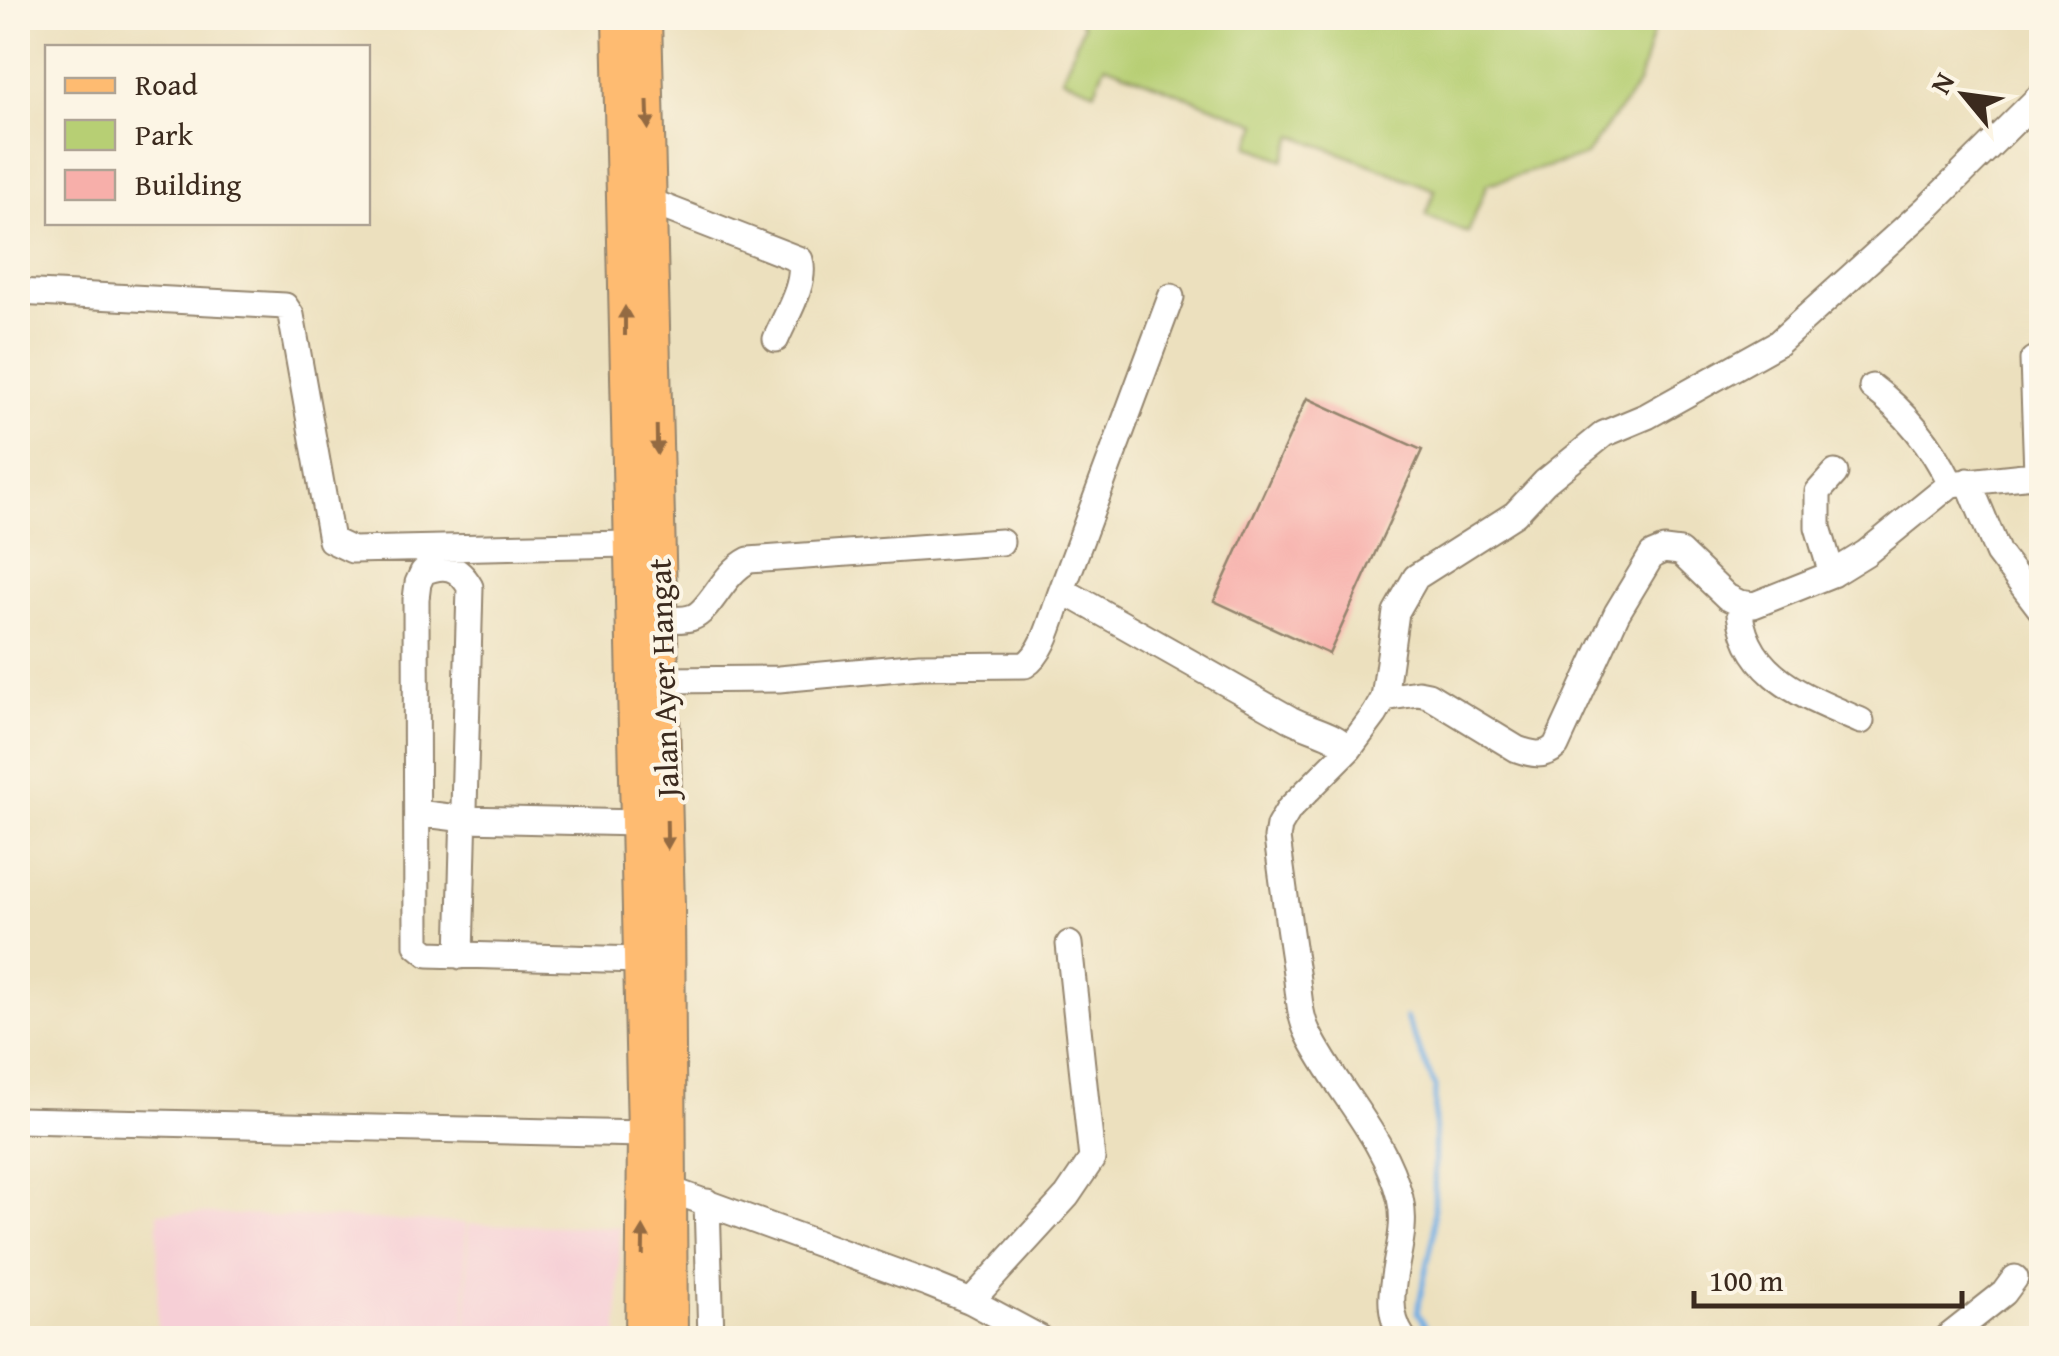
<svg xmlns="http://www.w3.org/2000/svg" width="2059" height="1356" font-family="'Gentium Book Plus',serif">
<rect width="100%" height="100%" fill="#fcf5e5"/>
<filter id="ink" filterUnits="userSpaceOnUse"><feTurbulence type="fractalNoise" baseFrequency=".01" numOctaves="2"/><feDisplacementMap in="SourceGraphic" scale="20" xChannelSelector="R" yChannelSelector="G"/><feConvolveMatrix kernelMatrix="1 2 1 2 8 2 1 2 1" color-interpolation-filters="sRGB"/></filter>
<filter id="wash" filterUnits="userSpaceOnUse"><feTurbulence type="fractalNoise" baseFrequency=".0048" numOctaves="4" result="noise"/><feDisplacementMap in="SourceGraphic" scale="40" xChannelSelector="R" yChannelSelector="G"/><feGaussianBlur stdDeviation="2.25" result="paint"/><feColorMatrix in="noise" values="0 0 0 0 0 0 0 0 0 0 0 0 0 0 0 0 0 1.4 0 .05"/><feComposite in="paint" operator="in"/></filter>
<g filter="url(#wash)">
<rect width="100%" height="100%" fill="#ece0be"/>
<!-- built -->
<path fill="#f6cfd6" d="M158,1212L466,1223V1338H157Z
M468,1224L620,1227L618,1338H467Z"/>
<!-- green -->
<path fill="#b7cf74" stroke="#797c49" stroke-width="2.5" d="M1078,18H1657L1638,85L1585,156L1487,184L1468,233L1426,216L1435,190L1294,135L1284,160L1249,146L1258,124L1105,65L1095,91L1062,78L1083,26Z"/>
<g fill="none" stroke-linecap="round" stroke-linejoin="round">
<!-- stream -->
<path stroke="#72aee3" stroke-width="5" d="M1406,1018L1435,1087L1434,1234L1417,1312L1433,1338"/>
</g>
<g id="blocks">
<!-- building -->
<path fill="#f7afaa" d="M1307,398L1422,450L1329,654L1214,601Z"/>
</g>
</g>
<g filter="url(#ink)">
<use href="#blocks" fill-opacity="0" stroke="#94856e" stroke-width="2.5"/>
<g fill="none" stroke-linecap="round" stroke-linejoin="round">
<!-- minor casing -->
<g stroke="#94856e" stroke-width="29">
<path id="minor" d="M651,202L800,260C807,283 785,317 776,339
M18,292L285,306L291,315L331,540L352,550L629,544
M2033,360L2037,473
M1872,387C1907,413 1932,445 1951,484
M1968,481L1998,553L2042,611
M1832,574L1818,527V492L1835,473
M1062,590L1171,297
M1739,603C1742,676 1804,696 1861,721
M661,619C670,619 684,621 693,617C711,610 723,573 749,560L1001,542
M663,680L779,679L920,666L1025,665C1046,652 1053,613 1062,590L1290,719C1311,730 1332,732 1349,749
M1384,698L1418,693L1428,695L1517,749C1531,754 1544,758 1556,746L1617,613L1652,555L1664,550L1680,552L1727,597L1739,603L1754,605L1832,574L1866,553L1951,484L2042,474
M417,813L465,819L638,823
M460,956L470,587C458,566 445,563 423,572L418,583L416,599L417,945L428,954L639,960
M18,1120L644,1134
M671,1190L929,1284L971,1301L1040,1338
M707,1202L711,1338
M971,1301L1067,1196L1092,1159L1069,944
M1403,1338C1374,1295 1412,1246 1400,1198C1384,1135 1336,1090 1308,1033C1299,1015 1299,993 1296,973C1289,928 1283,883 1277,838L1279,826L1289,809L1349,749L1375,714L1384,698L1396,612L1416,577L1515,514L1545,482L1604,434L1647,416L1778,343L1927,208L2042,94
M1947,1338L2004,1293L2015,1278"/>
</g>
<!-- major casing -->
<g stroke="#94856e" stroke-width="36">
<path id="major" d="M619,18L644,1134L642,1338
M645,18L668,905L671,1338"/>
</g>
<!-- minor -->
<use href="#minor" stroke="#fff" stroke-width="25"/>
<!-- major -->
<use href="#major" stroke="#febb71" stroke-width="32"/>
</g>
<!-- one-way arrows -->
<defs><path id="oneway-solid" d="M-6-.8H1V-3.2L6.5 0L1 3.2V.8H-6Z" transform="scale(2.5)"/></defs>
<g fill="#936b43">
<use href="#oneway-solid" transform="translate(648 115) rotate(88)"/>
<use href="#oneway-solid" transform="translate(625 321) rotate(-90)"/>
<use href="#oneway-solid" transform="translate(657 440) rotate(89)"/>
<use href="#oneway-solid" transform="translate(667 835) rotate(89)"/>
<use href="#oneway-solid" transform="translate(643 1241) rotate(-89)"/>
</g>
</g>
<g text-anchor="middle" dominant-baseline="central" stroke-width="8" stroke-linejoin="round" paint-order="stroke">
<!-- street labels -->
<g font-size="32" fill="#3b2a1e" stroke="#fcf5e5">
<text transform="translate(663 678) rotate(-92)">Jalan Ayer Hangat</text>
</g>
</g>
<!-- margin -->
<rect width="2059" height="1356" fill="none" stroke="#fcf5e5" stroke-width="60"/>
<!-- legend -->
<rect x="45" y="45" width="325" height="180" fill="#fcf5e5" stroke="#afa495" stroke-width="2.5"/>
<rect x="65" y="78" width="50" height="15" fill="#febb71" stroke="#afa495" stroke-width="2.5"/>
<text x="135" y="95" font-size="30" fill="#3b2a1e">Road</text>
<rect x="65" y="120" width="50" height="30" fill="#b7cf74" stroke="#afa495" stroke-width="2.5"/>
<text x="135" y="145" font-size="30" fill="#3b2a1e">Park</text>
<rect x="65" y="170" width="50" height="30" fill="#f7afaa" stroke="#afa495" stroke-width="2.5"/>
<text x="135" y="195" font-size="30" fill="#3b2a1e">Building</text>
<!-- north arrow -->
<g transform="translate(1964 95) rotate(299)" stroke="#fcf5e5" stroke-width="8" paint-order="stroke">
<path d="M0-8L18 38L0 25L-18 38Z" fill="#3b2a1e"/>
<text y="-15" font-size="28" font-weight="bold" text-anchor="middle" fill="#3b2a1e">N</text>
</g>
<!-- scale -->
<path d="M1694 1291v15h268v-15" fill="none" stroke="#3b2a1e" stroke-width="5"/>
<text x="1709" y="1291" font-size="30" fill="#3b2a1e" stroke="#fcf5e5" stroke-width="8" paint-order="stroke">100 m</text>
</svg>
